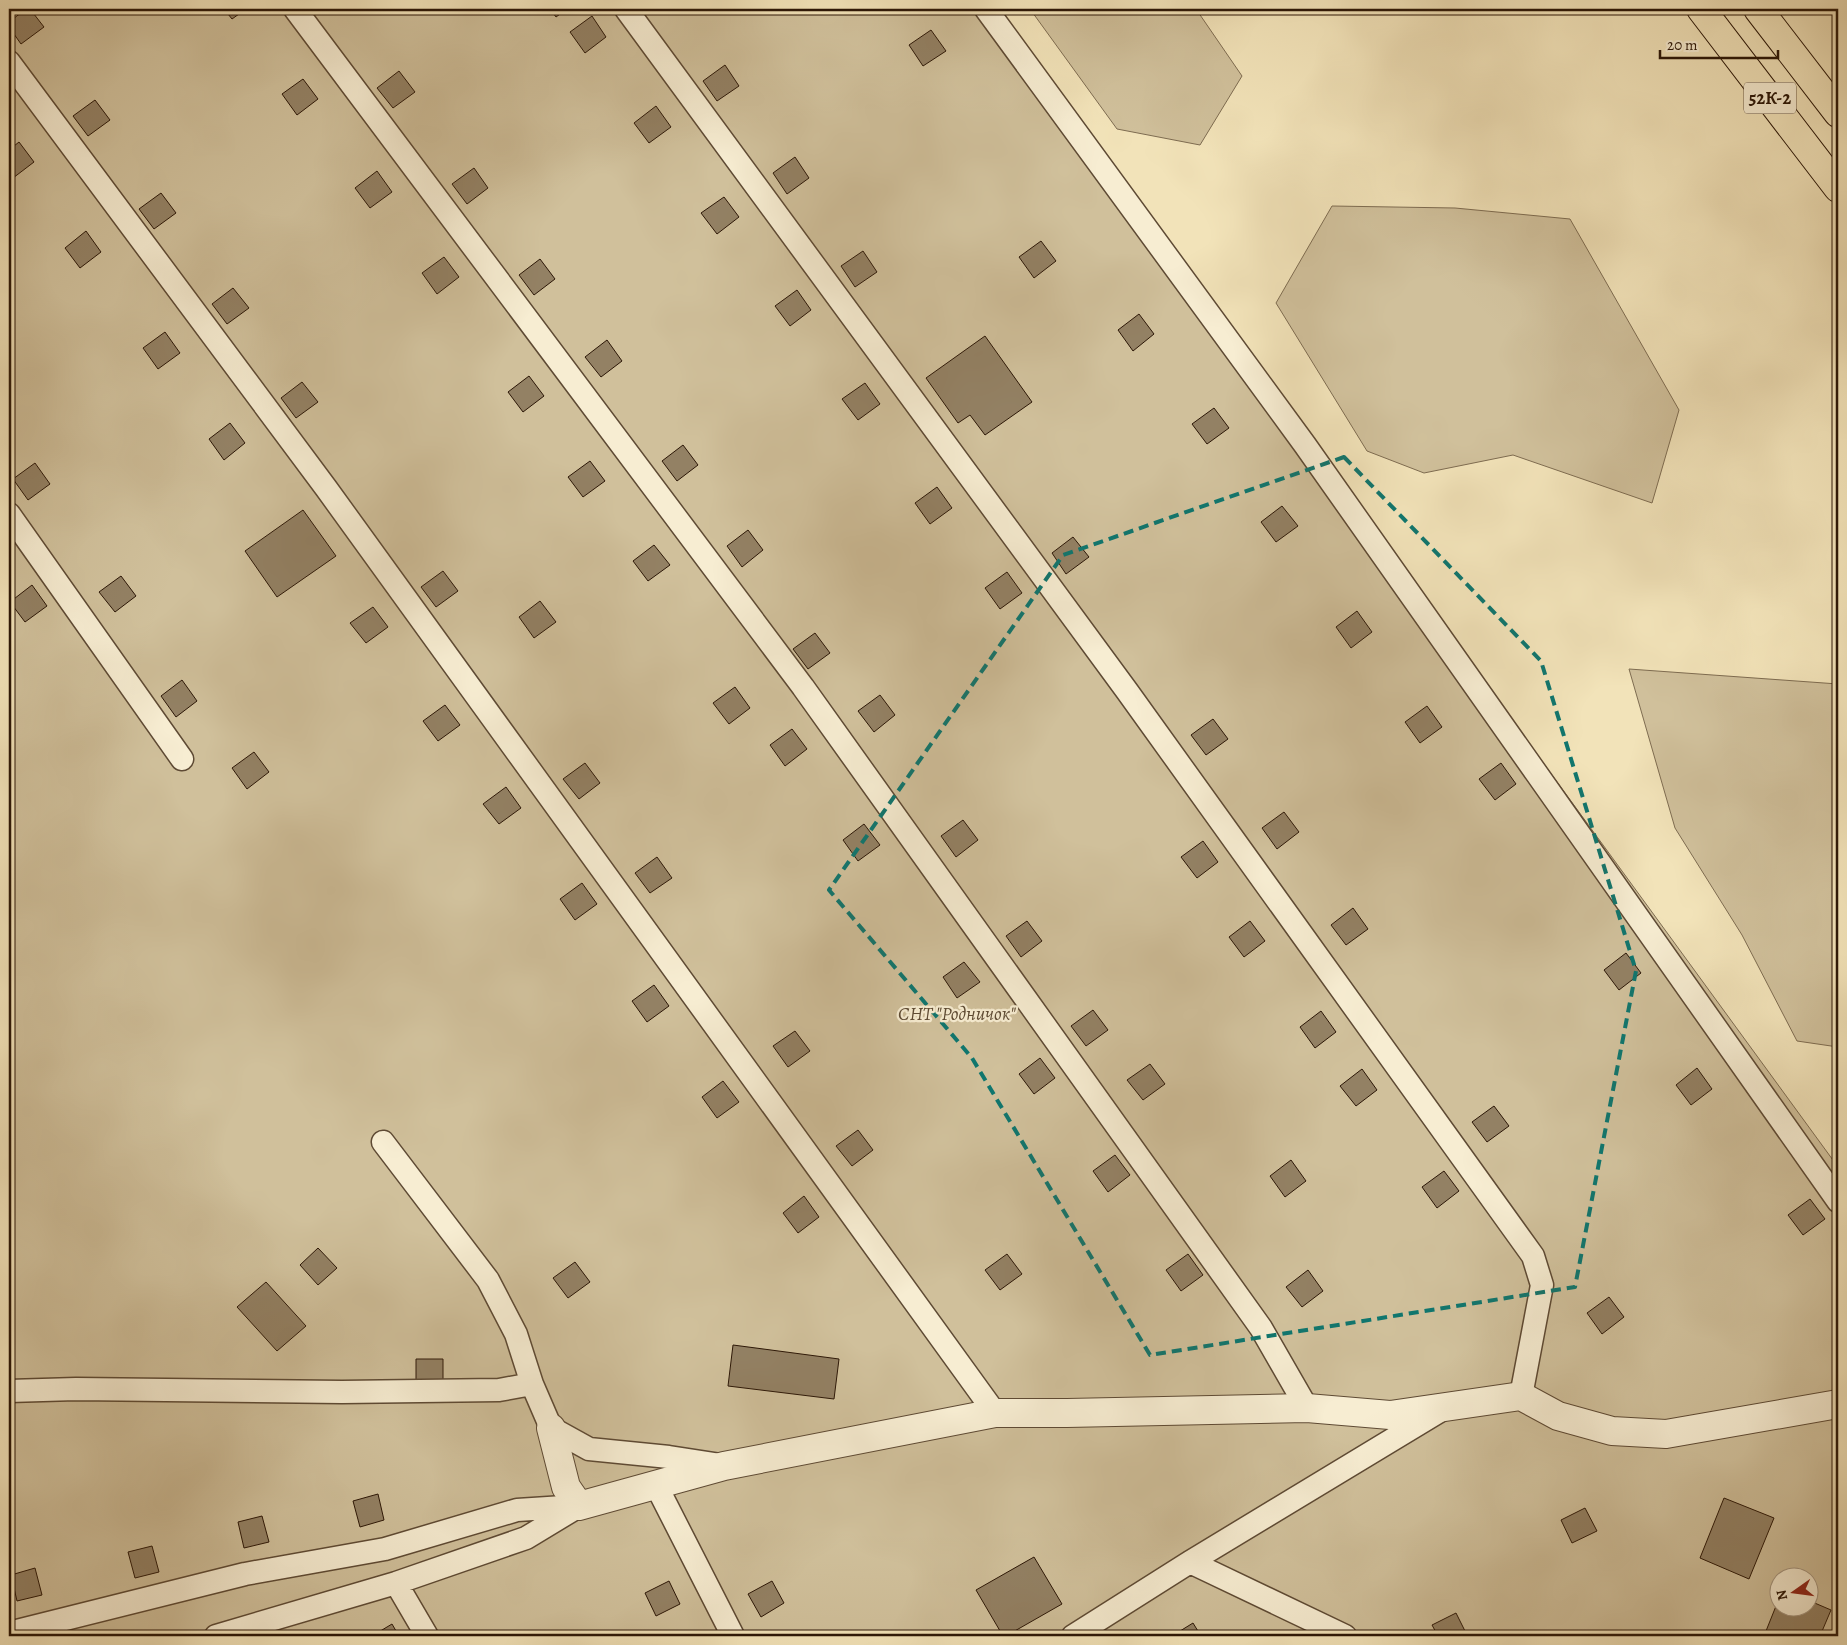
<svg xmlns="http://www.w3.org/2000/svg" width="1847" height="1645" font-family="Alegreya,serif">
<rect width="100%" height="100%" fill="#f2e3b9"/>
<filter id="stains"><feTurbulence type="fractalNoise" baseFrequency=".004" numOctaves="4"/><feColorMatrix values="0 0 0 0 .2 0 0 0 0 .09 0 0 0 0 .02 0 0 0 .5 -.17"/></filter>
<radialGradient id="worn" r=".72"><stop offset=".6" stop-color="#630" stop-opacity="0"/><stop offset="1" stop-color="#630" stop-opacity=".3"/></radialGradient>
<!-- green -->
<path fill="#d0c09b" stroke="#7e6c51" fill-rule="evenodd" d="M9,9H993L1838,1167V1636H9ZM1780,1578H1810V1608H1780Z
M1030,9H1196L1242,76L1200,145L1117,129Z
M1332,206L1455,208L1570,219L1679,410L1652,503L1513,455L1424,473L1367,451L1276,303Z
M1629,669L1838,684V1047L1797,1041L1742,935L1675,828Z"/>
<!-- building -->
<path fill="#938164" stroke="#2c1707" d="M26,9H30L44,27L21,44L9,27V22Z
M224,9H246L232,19Z
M550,9H567L556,17Z
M592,16L606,37L585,53L570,32Z
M931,30L946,51L923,66L909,45Z
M725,65L739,86L717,101L703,81Z
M399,71L415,92L393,108L377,88Z
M303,79L318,99L297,115L282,94Z
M95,100L110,120L88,136L73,116Z
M656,106L671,127L649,143L634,123Z
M19,142L34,162L13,178L9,173V150Z
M795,157L809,178L787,194L773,173Z
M474,168L488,188L467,204L452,184Z
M377,171L392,192L370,208L355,188Z
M161,193L176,213L154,229L139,209Z
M724,197L739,217L717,234L701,213Z
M86,231L101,252L80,268L65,248Z
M1041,241L1056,261L1034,278L1019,257Z
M863,251L877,272L855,287L841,266Z
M444,257L459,277L437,294L422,273Z
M540,259L555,279L534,295L519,275Z
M233,288L249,308L227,324L212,304Z
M797,290L811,310L790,326L775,306Z
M1139,314L1154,334L1133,351L1118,330Z
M165,332L180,353L158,369L143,348Z
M985,336L1032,402L985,435L970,415L958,423L926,378Z
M607,340L622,361L601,377L585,357Z
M529,376L544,396L523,412L508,392Z
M302,382L318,402L296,418L281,398Z
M865,383L880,404L858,420L842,399Z
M1214,408L1229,428L1207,444L1192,424Z
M230,423L245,443L224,460L209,439Z
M683,445L698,465L677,481L662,461Z
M590,461L605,481L583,497L568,477Z
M35,463L50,484L28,500L13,479Z
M937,487L952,508L930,524L915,503Z
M1282,506L1298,526L1276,542L1261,522Z
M303,510L336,556L277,597L245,551Z
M748,530L763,550L742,567L727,546Z
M1073,537L1089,557L1066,574L1052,553Z
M654,545L670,565L648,581L633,561Z
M443,571L458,591L436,607L421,587Z
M1007,572L1022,593L1000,609L985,588Z
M121,576L136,596L115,612L99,592Z
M32,585L47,606L25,622L10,602Z
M540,601L556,622L534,638L519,617Z
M373,607L388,627L366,643L350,623Z
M1357,611L1372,632L1351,648L1336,627Z
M815,633L830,653L808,669L793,649Z
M182,680L197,701L176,717L161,696Z
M735,687L750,708L729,724L713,703Z
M880,695L895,715L874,732L858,711Z
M445,705L460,725L438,741L423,721Z
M1427,706L1442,727L1420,743L1405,722Z
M1213,719L1228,739L1206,755L1191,735Z
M792,729L807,749L785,766L770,745Z
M254,752L269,772L247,789L232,768Z
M585,763L600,783L579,799L563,779Z
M1501,763L1516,784L1495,800L1479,779Z
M506,787L521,808L499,824L483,804Z
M1284,812L1299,832L1277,849L1262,828Z
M963,820L978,840L956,857L941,836Z
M864,824L880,845L858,861L843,840Z
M1203,841L1218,862L1197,878L1181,857Z
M657,857L672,878L650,893L635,873Z
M582,883L597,904L575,920L560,899Z
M1353,908L1368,929L1346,945L1331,925Z
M1027,921L1042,941L1021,957L1006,936Z
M1250,921L1265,941L1244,957L1229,937Z
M1626,953L1641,973L1619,990L1604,970Z
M964,962L980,982L957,998L943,977Z
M654,985L669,1006L647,1022L632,1001Z
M1093,1010L1108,1030L1086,1046L1071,1026Z
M1321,1011L1336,1032L1315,1048L1300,1027Z
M795,1031L810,1051L788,1067L773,1046Z
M1040,1058L1055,1078L1034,1094L1019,1074Z
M1150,1064L1165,1084L1143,1100L1127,1080Z
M1697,1068L1712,1089L1691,1105L1676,1085Z
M1362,1069L1377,1090L1356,1106L1340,1086Z
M723,1081L739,1102L717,1118L702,1097Z
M1494,1106L1509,1126L1487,1142L1472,1122Z
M858,1130L873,1150L852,1166L836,1146Z
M1115,1155L1130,1175L1108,1192L1093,1171Z
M1291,1160L1306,1181L1285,1197L1270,1176Z
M1444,1171L1459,1191L1437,1208L1422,1187Z
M804,1196L819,1217L798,1233L783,1213Z
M1810,1199L1825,1219L1803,1235L1788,1215Z
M318,1248L337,1268L318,1285L300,1265Z
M1007,1254L1022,1274L1000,1290L985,1270Z
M1188,1254L1203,1275L1181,1291L1166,1270Z
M575,1262L590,1282L568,1298L553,1278Z
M1308,1270L1323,1291L1302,1307L1286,1287Z
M266,1282L306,1326L277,1351L237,1307Z
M1609,1297L1624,1317L1602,1334L1587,1313Z
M733,1345L839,1359L834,1399L728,1386Z
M416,1359H443V1384H416Z
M378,1494L384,1520L360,1527L353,1501Z
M1724,1498L1774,1518L1749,1579L1700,1558Z
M1585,1508L1597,1531L1572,1543L1561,1520Z
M262,1516L269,1542L244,1548L238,1522Z
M152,1546L159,1572L135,1578L128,1552Z
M1034,1557L1062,1604L1006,1636H1003L976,1590Z
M35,1568L42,1595L17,1601L11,1575Z
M669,1581L680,1604L656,1616L645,1593Z
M772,1581L784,1603L761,1617L748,1594Z
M1780,1596V1608H1810V1601L1831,1610L1820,1636H1764Z
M1456,1613L1467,1635L1438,1636L1432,1625Z
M1193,1623L1201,1636H1172Z
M392,1624L399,1636H372Z"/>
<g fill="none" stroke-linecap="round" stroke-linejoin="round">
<!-- service casing -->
<g stroke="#5e4a34" stroke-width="25">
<path id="service" d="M295,9L803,687L1261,1328L1307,1408
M626,9L1127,691L1533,1256L1542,1285L1521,1396
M986,9L1305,445L1838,1201
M9,62L326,488L995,1413
M9,514L182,759
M383,1142L488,1280L516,1334L532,1384L551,1428L589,1449L669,1457L721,1465
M9,1391L76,1389L342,1392L499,1390L532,1384
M656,1485L733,1636
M1190,1562L1345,1636
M396,1583L427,1636
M9,1633L245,1574L385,1549L517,1510L579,1506L526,1538L396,1583L216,1636
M1073,1636L1190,1562L1443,1409"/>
</g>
<!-- minor casing -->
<g stroke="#5e4a34" stroke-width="30">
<path id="minor" d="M551,1428L566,1487L579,1506L724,1466L995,1413H1067L1307,1408L1390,1415L1521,1396L1558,1416L1612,1431L1666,1434L1838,1404"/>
</g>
<!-- primary casing -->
<g stroke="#2c1707" stroke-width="30">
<path id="primary" d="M1701,9L1838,188
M1758,9L1838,113"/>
</g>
<!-- service -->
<use href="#service" stroke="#f7edd2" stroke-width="22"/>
<!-- minor -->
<use href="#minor" stroke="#f7edd2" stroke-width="28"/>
<!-- primary -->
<use href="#primary" stroke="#f2e3b9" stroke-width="28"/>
</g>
<!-- marked area -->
<path fill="none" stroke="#0f766e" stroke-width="4" stroke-dasharray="10 6" stroke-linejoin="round" d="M1344,457L1541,661L1636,971L1575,1287L1150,1355L972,1058L829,890L1063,555Z"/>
<g text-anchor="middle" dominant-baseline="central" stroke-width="4.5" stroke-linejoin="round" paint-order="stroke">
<!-- shield labels -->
<rect fill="#f7edd2" stroke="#695744" stroke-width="1" x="1744" y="82.5" width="52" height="31" rx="4"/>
<g font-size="18" font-weight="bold" fill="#2c1707">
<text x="1770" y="98">52К-2</text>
</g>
<!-- park labels -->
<g font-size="19" font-style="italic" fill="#5d4a33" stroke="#f7edd2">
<text x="957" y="1014">СНТ "Родничок"</text>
</g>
</g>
<!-- margin -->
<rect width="1847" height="1645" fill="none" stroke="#f2e3b9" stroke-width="30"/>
<rect x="10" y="10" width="1827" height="1625" fill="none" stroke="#2c1707" stroke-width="2.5"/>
<rect x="15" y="15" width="1817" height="1615" fill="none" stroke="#2c1707"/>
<!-- north arrow -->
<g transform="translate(1794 1592) rotate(256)"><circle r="24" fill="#f7edd2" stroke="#a69781"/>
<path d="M0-4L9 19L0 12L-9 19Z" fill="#8f2418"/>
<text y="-8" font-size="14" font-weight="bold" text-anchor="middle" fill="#2c1707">N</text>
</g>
<!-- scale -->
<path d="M1660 50v8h118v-8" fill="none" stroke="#2c1707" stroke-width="2.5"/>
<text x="1667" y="50" font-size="15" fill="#2c1707" stroke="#f7edd2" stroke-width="4" paint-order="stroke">20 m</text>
<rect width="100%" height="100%" filter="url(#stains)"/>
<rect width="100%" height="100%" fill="url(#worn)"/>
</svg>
